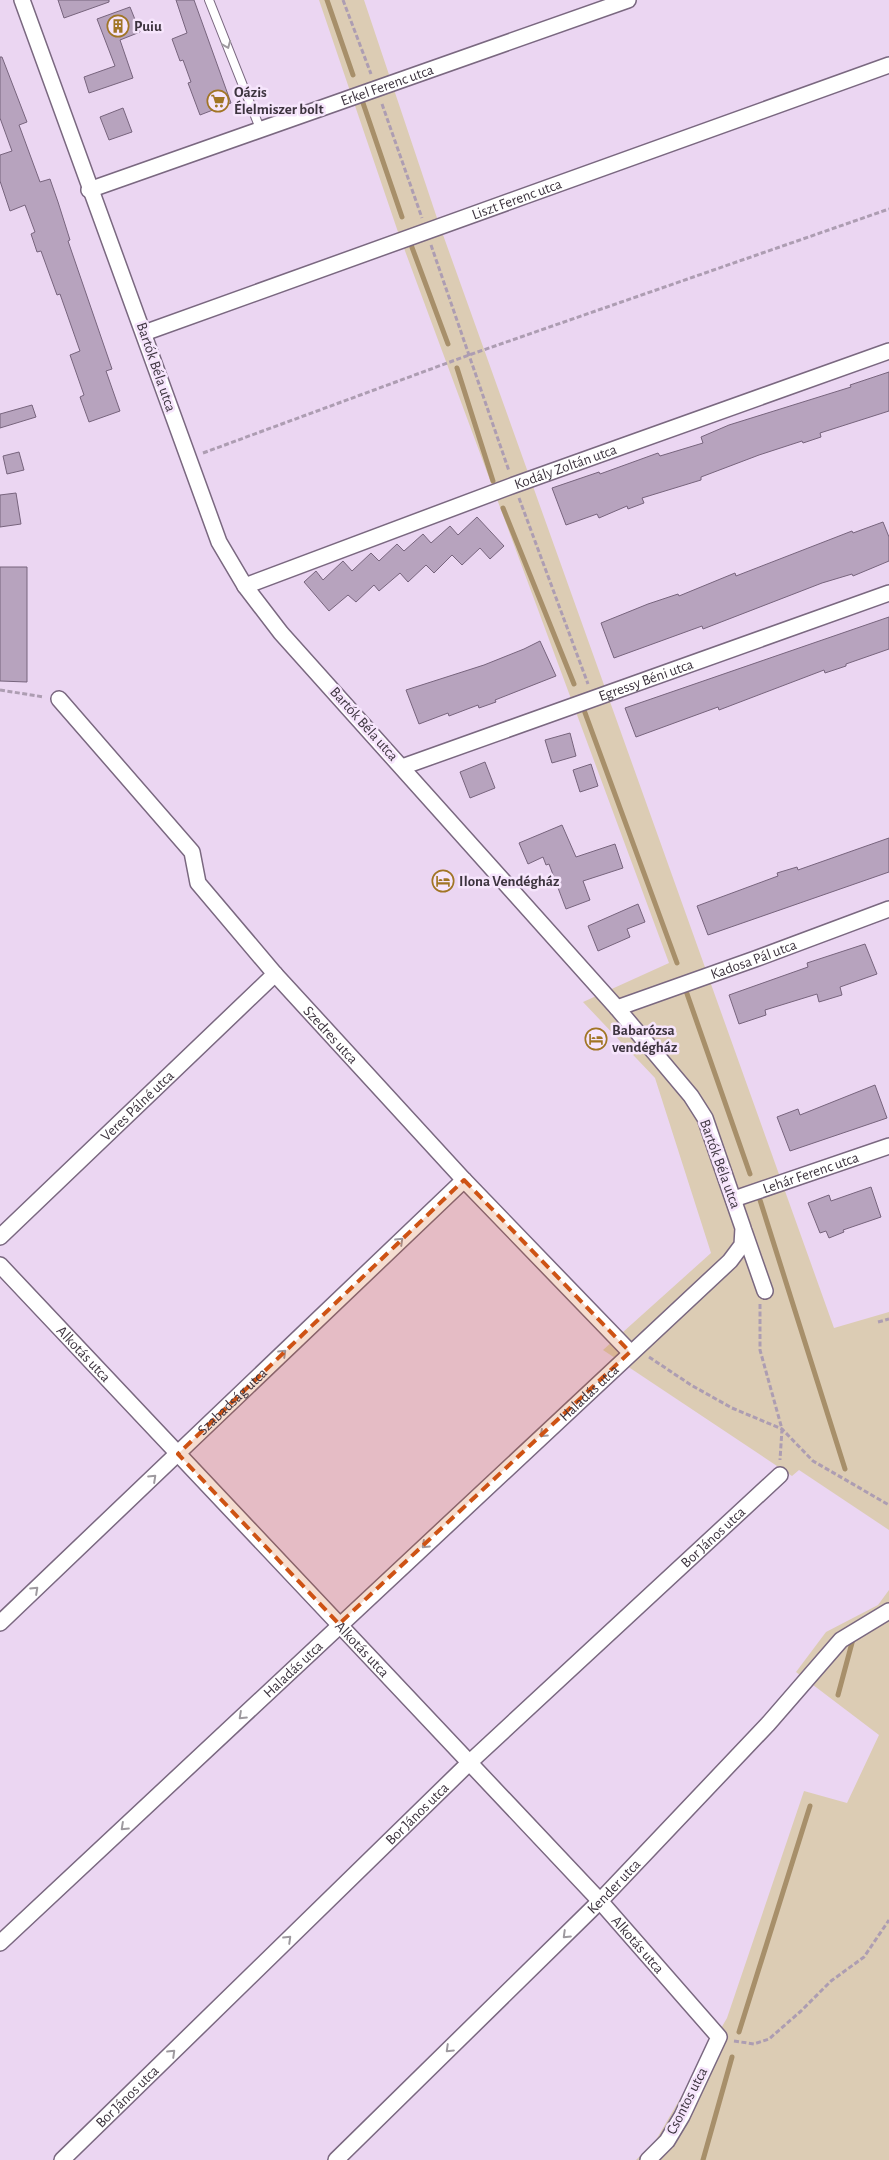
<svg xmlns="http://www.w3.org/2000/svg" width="889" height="2160" font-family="'Alegreya Sans',sans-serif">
<rect width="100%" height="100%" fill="#ebd6f2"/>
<!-- green -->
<path fill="#dcccb4" d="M319,0H364L437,218L834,1328L889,1312V1530L799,1470L792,1476L603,1350L711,1253L655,1078L583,1002L669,963L398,232Z
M889,1590V2160H636L656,2140L727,2018L804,1791L847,1803L879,1735L796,1672L826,1632L878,1605Z"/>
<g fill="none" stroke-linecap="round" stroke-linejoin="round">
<!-- stream -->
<path stroke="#a78f6a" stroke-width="5" d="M327,0L353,75
M363,103L402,217
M410,242L448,344
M457,368L493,481
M503,508L574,684
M584,710L677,963
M685,988L750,1174
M760,1200L845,1469
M838,1695L853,1639
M739,2032L810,1806
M703,2160L732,2057"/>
</g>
<!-- building -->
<path fill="#b7a3be" stroke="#77647d" d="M58,0H109V2L64,18Z
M176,0H194L231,103L200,115L188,83L191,82L183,60L180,61L172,39L187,33Z
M130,7L140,32L120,40L133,78L89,93L84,77L115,66L97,19Z
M0,57H2L27,122L19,125L40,182L50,179L58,202L70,240L68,241L112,369L106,371L120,411L89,422L80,397L84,395L70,355L80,351L60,294L57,295L41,251L37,252L31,234L35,232L25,205L10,211L0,181V155L12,151L0,118Z
M123,108L132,132L109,140L100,117Z
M889,372V411L820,433L821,437L803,443L802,441L759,455L701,477V480L642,498L644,503L628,509L627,506L599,518L597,514L566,525L552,488L599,472L600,474L658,453L660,456L703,443L701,437L729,425L851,387L850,385Z
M32,405L36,417L0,428V414Z
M19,452L24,470L7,474L3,456Z
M16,493L21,524L0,527V495Z
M477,517L504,546L490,559L480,548L462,565L452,555L434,573L426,565L408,582L400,573L379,591L374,585L356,602L348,595L329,611L304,582L316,571L323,580L343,561L352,571L371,553L379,561L397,544L404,551L423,534L431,543L450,526L458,535Z
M883,522L889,537V561L853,576L852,574L822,583L703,629L702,626L614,658L601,623L648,604L678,594L679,596L735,573L736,576L852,531L853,533Z
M0,567H27V682L0,681Z
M889,617V649L846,664V666L825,673L824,670L719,710L718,707L636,737L625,708Z
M540,641L556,676L495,700L496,702L479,708L478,705L449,716L448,713L419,724L406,690L484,665L524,649Z
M570,733L576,756L552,763L545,740Z
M485,762L495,788L470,798L460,772Z
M591,764L598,786L580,792L573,770Z
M562,825L576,857L615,844L623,868L583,881L590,900L566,909L549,864L546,865L543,857L528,864L519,843Z
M889,838V872L708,935L697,906L778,876L777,873L797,867L798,870Z
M638,904L645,922L627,929L630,937L598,951L588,926Z
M865,944L877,974L840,987L842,995L819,1002L817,994L765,1010L766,1015L739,1024L729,995L808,967L807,963Z
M875,1085L887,1118L790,1151L777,1117L798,1109L800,1115Z
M871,1187L881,1217L843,1230L844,1232L829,1238L826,1231L820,1233L808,1203L829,1195L831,1201Z"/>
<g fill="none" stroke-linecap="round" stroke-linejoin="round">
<!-- lane casing -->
<g stroke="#7a6880" stroke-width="10">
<path id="lane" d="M209,0L261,131"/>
</g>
<!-- street casing -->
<g stroke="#7a6880" stroke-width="18">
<g id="street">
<path id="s1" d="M89,190L628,0"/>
<path id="s2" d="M144,333L889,65"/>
<path id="s3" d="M245,586L514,485L889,351"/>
<path id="s4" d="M59,699L192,852L198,883L275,974L464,1180L630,1352"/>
<path id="s5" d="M402,767L889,593"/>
<path id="s6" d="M617,1008L755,959L889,909"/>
<path id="s7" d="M734,1199L889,1146"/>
<path d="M744,1231L765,1291"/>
<path id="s8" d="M0,1237L275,974"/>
<path id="s9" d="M0,1265L600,1901L719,2037L682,2116L667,2141L648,2160"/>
<path id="s10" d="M0,1623L464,1180"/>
<path id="s11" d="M0,1943L730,1261L742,1245L743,1228L705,1118L691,1096L617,1008L281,633L245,586L219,542L22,0"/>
<path id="s12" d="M62,2160L470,1762L780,1475"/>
<path id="s13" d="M336,2160L600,1901L768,1724L841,1640L889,1611"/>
</g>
</g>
<!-- path -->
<path stroke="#ad9db2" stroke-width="3" stroke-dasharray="5 2.5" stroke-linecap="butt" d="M343,0L371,74
M382,104L422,218
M431,245L509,471
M203,453L469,355L889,209
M519,498L588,684
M0,690L44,697
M760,1304V1350L782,1429L780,1460
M878,1322L889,1319
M649,1357L691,1385L732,1408L782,1429L813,1461L889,1505
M734,2041L754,2044L769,2039L801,2011L831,1981L864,1957L889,1920"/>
<!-- lane -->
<use href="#lane" stroke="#fff" stroke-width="8"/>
<!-- street -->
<use href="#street" stroke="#fff" stroke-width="15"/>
</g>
<!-- one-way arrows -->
<defs><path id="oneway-chevron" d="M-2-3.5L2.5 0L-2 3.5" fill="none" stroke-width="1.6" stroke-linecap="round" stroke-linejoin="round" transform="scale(1.25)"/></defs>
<g stroke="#9e9a9f">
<use href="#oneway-chevron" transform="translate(227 45) rotate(68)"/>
<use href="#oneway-chevron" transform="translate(400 1241) rotate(-44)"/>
<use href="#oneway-chevron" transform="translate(283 1353) rotate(-44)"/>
<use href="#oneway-chevron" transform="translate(543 1434) rotate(137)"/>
<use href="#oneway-chevron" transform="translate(153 1478) rotate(-43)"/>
<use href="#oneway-chevron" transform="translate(425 1545) rotate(137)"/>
<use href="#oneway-chevron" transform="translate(35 1590) rotate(-43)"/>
<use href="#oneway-chevron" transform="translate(242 1716) rotate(137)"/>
<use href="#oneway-chevron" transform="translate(124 1827) rotate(137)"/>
<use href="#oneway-chevron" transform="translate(566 1935) rotate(136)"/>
<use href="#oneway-chevron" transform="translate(288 1939) rotate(-44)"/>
<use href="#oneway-chevron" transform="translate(449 2049) rotate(136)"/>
<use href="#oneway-chevron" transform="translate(172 2053) rotate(-44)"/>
</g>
<!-- marked area -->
<path fill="#ce5314" fill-opacity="0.2" stroke="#ce5314" stroke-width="4" stroke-dasharray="10 6" stroke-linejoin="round" d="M464,1180L630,1352L339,1624L178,1454Z"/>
<!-- icons -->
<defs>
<g id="building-ring" transform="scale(1.125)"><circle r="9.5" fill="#f6e5fc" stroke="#a17525" stroke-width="1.5"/><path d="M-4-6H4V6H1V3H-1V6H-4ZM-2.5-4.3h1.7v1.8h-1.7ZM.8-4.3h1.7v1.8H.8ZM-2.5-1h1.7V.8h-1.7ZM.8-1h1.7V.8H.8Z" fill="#a17525"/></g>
<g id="supermarket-ring" transform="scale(1.125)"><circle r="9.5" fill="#f6e5fc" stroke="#a17525" stroke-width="1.5"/><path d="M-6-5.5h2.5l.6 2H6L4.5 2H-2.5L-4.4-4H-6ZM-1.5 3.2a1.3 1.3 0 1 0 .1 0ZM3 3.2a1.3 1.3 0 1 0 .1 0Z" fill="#a17525"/></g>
<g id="hotel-ring" transform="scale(1.125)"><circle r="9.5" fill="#f6e5fc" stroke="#a17525" stroke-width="1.5"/><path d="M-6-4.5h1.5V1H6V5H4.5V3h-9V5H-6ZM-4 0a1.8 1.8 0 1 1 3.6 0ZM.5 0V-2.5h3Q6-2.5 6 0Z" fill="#a17525"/></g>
</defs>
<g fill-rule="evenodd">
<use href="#building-ring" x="118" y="26"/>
<use href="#supermarket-ring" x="218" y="101"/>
<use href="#hotel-ring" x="443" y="881"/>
<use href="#hotel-ring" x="596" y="1039"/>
</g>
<g text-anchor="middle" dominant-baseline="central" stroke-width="5" stroke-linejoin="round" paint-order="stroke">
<!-- poi labels -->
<g font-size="15" font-weight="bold" fill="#3d343f" stroke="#f6e5fc" text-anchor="start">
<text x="134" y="26">Puiu</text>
<text x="234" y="92">Oázis<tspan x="234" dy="17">Élelmiszer bolt</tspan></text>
<text x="459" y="881">Ilona Vendégház</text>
<text x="612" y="1030">Babarózsa<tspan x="612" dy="17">vendégház</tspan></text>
</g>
<!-- street labels -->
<g font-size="15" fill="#3d343f" stroke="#f6e5fc">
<text stroke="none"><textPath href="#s1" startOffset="316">Erkel Ferenc utca</textPath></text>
<text stroke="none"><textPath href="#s2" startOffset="396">Liszt Ferenc utca</textPath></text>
<text transform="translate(156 367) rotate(71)">Bartók Béla utca</text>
<text stroke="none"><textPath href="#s3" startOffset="342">Kodály Zoltán utca</textPath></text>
<text stroke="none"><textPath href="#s5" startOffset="259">Egressy Béni utca</textPath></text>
<text transform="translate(364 724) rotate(48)">Bartók Béla utca</text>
<text stroke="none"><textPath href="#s6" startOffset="145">Kadosa Pál utca</textPath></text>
<text stroke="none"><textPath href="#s4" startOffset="436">Szedres utca</textPath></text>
<text stroke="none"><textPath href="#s8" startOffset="190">Veres Pálné utca</textPath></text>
<text transform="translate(720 1164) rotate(70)">Bartók Béla utca</text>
<text stroke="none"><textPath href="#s7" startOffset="81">Lehár Ferenc utca</textPath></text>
<text stroke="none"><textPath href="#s9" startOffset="122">Alkotás utca</textPath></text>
<text stroke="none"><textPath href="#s11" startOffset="806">Haladás utca</textPath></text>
<text stroke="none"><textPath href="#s10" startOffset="321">Szabadság utca</textPath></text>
<text stroke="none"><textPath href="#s12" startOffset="901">Bor János utca</textPath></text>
<text stroke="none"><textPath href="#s9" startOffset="528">Alkotás utca</textPath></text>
<text stroke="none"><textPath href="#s11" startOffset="401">Haladás utca</textPath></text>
<text stroke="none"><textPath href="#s12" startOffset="496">Bor János utca</textPath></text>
<text stroke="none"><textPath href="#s13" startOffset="390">Kender utca</textPath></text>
<text stroke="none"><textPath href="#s9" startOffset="932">Alkotás utca</textPath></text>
<text stroke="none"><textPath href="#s12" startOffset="91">Bor János utca</textPath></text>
<text transform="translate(687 2101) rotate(-63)">Csontos utca</text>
</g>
</g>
</svg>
